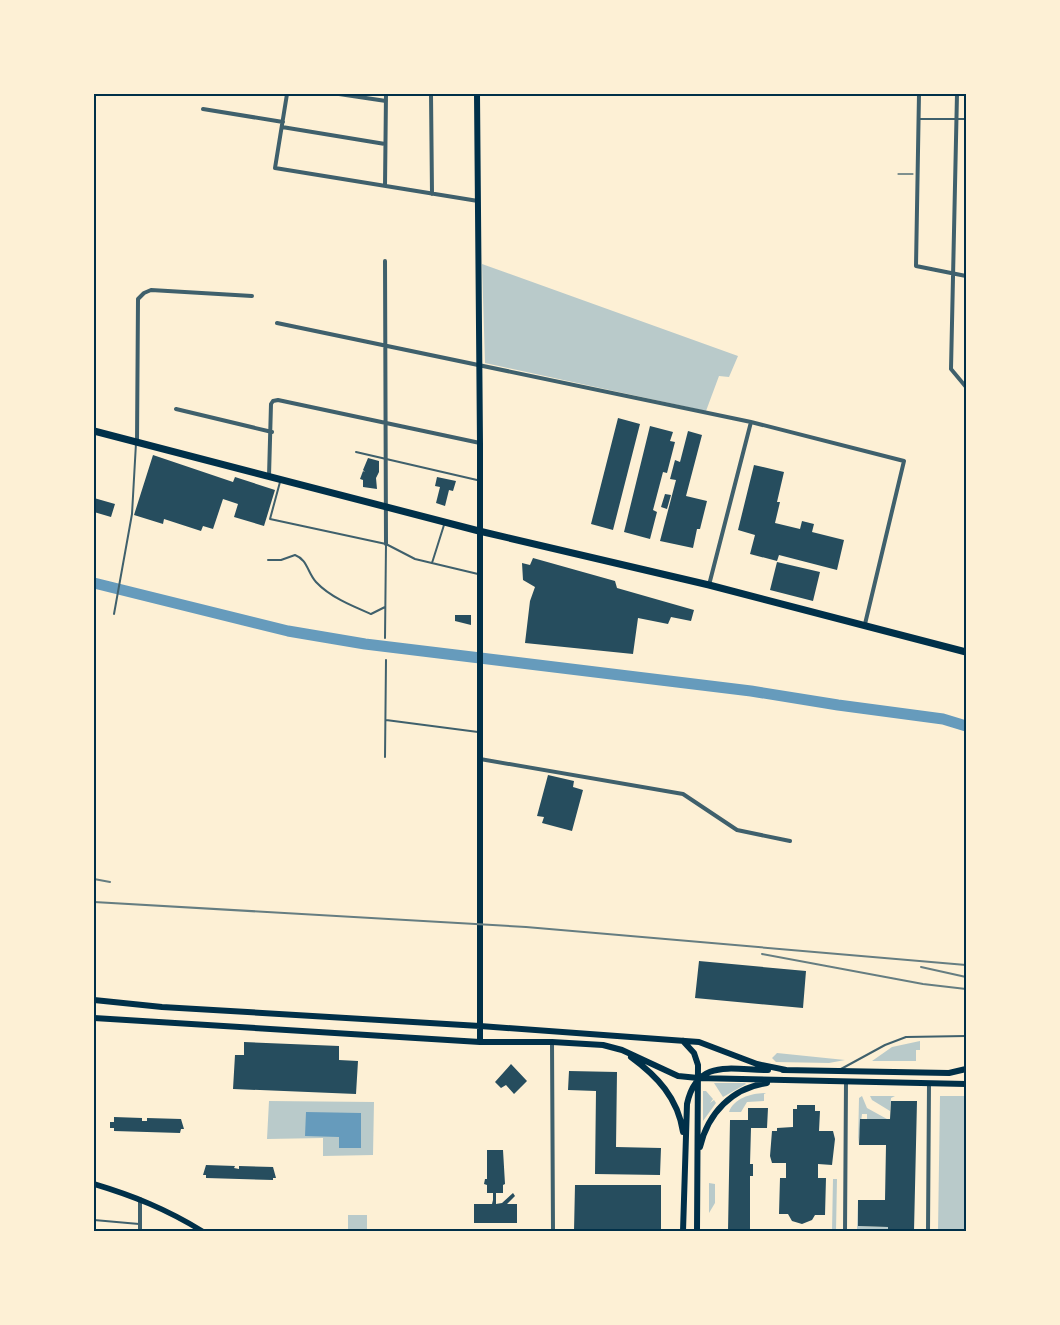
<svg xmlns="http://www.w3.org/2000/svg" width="1060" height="1325" font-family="'Times New Roman',serif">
<rect width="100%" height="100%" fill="#fdf0d5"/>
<!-- green -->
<path fill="#b9caca" d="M482,264L738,356L729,377L719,376L706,411L485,363Z
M920,1041V1050H916V1061H872L892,1047Z
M777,1053L845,1060L829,1063L776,1062L772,1058Z
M714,1083H745L746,1084L723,1097Z
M703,1091H706L713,1099L710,1103L714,1100L716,1103L703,1121Z
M766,1093L764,1094V1101L747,1102L741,1112H729C734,1098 752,1093 766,1093Z
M862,1096L867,1108L887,1119H867V1114H862L858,1145L859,1098Z
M870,1096H895L891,1098L890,1111L872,1100Z
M940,1096H966V1231H938Z
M269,1101L374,1102L373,1155L323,1156V1138L267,1139Z
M833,1179H837L836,1231H832Z
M709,1183L715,1184V1203L709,1213Z
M857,1200L858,1226L888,1227V1231H857Z
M348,1215H367V1231H348Z"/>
<!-- water -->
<path fill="#669bbc" d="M306,1112L361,1113V1148H339V1137L305,1136Z"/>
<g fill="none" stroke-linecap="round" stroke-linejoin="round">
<!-- river -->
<path stroke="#669bbc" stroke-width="11" d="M94,583L288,631L365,644L751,691L838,705L943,719L966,726"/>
</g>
<!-- building -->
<path fill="#264d5e" d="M618,418L640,424L613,530L591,524Z
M650,426L673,432L670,441L675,442L667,473L663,472L653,510L657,512L650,539L624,532Z
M688,431L702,435L686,496L707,501L700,529H697L693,548L660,541L676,480L670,479L675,460L680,462Z
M153,455L233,482L235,477L275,490L264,526L234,517L238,504L223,499L213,529L203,526L201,531L164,519L163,524L134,515Z
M368,458L379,461V472L376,478L377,489L363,487V480L360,479L363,471L365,472L363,470Z
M754,465L784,472L777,502H780L775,523L800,529L802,521L814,524L812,532L844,540L837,570L779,555L777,561L750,554L755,535L738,530Z
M437,477L456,481L453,491L449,490L445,506L436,503L440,487L435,486Z
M665,494L671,495L667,509L661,507Z
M94,498L115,504L111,517L94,512Z
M533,558L615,581L617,588L694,610L691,621L671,617L668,624L638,618L633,654L525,643L530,601L535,587L523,580L522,563L530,565Z
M777,562L820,572L813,601L770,590Z
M455,615H471V625L455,621Z
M548,775L574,781L573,787L583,790L572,831L542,823L544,817L537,816Z
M699,961L806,971L803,1008L695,998Z
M244,1042L339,1046V1060L358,1061L356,1094L233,1089L235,1055H244Z
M511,1064L527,1081L514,1094L506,1085L501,1088L495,1082Z
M569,1071L617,1072L616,1147L661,1148L660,1175L595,1174L596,1091L568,1090Z
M891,1101H917L914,1231H888V1227L858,1226V1200H885L886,1145H859L860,1119H890Z
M797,1105H815V1111H820L819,1131H833L835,1139L832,1165L818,1164V1178H826L825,1215H815L812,1220L802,1224L792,1221L788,1214H779L780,1178H786V1163H772L770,1156L772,1131H777V1128L793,1127V1109H797Z
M748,1108H768L767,1128H751L750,1164H753V1176H750V1231H728L730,1120H748Z
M114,1117L142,1118V1121H147V1118L181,1119L184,1129H181L180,1133L114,1131V1128H110V1122H114Z
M487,1150H503L505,1184L503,1185V1193H496V1204L502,1203L513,1193L515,1196L507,1204H517V1223H474V1204H492L493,1200V1193H487V1185L484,1184L485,1179H487Z
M206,1165L235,1166L234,1168L239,1169V1166L273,1167L276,1178H273V1180L206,1178V1175H203Z
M575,1185H661V1231H574Z"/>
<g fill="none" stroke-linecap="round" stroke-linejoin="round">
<!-- path -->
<path stroke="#003049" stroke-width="1" d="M898,174H913"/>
<!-- service -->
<path stroke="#3f606c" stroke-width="2" d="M919,119H966
M356,452L477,480
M280,482L270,519L386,544L415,559L478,574
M268,560H281L295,555C308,560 307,572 316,582C330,597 352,606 371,614L385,607
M432,563L444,525
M114,614L132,514L136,443
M385,638L386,544
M386,720L478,732
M385,757L386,660
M841,1069L885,1045L906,1037L966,1036
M94,1220L139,1224"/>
<!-- minor -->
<path stroke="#3f606c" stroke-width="4" d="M287,94L275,168L478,201
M339,94L386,101
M431,94L432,194
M919,94L916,266L966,276
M957,94L951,369L966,387
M203,109L283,122
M282,127L385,144
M385,186L386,94
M385,261L386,544
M277,323L751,422L904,461L865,624
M176,409L272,432
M137,442L138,299L144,293L151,290L252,296
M269,476L271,404L273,401L278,400L480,443
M709,585L751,422
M480,759L683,794L737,830L790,841
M552,1042L553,1231
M140,1231V1199
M845,1231L846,1082
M928,1231L929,1084"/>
<!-- secondary -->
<path stroke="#003049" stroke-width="5.5" d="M94,1184C134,1196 166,1209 202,1231"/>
<!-- primary -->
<path stroke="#003049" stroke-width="6" d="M477,94L480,443V1042
M94,1000L162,1007L480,1026L699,1042L757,1064L786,1070
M94,1018L480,1042H552L603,1045L622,1050L678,1076L698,1078L966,1084
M683,1041L694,1053L698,1065L697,1231
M631,1057C657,1076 678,1098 683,1132
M783,1070L949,1073L966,1069
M700,1147C708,1113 732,1088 767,1083
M683,1231L687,1104C697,1058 731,1070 768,1070"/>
<!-- trunk -->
<path stroke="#003049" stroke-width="7" d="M94,431L479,531L709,585L966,652"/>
<!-- rail -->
<path stroke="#657d81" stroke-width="2" d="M94,879L110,882
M94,902L526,927L966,965
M762,954L923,984L966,989
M921,967L966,977"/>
</g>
<!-- border -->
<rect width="1060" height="1325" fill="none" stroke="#fdf0d5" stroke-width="190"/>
<rect x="95" y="95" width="870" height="1135" fill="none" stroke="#003049" stroke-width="2"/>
</svg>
